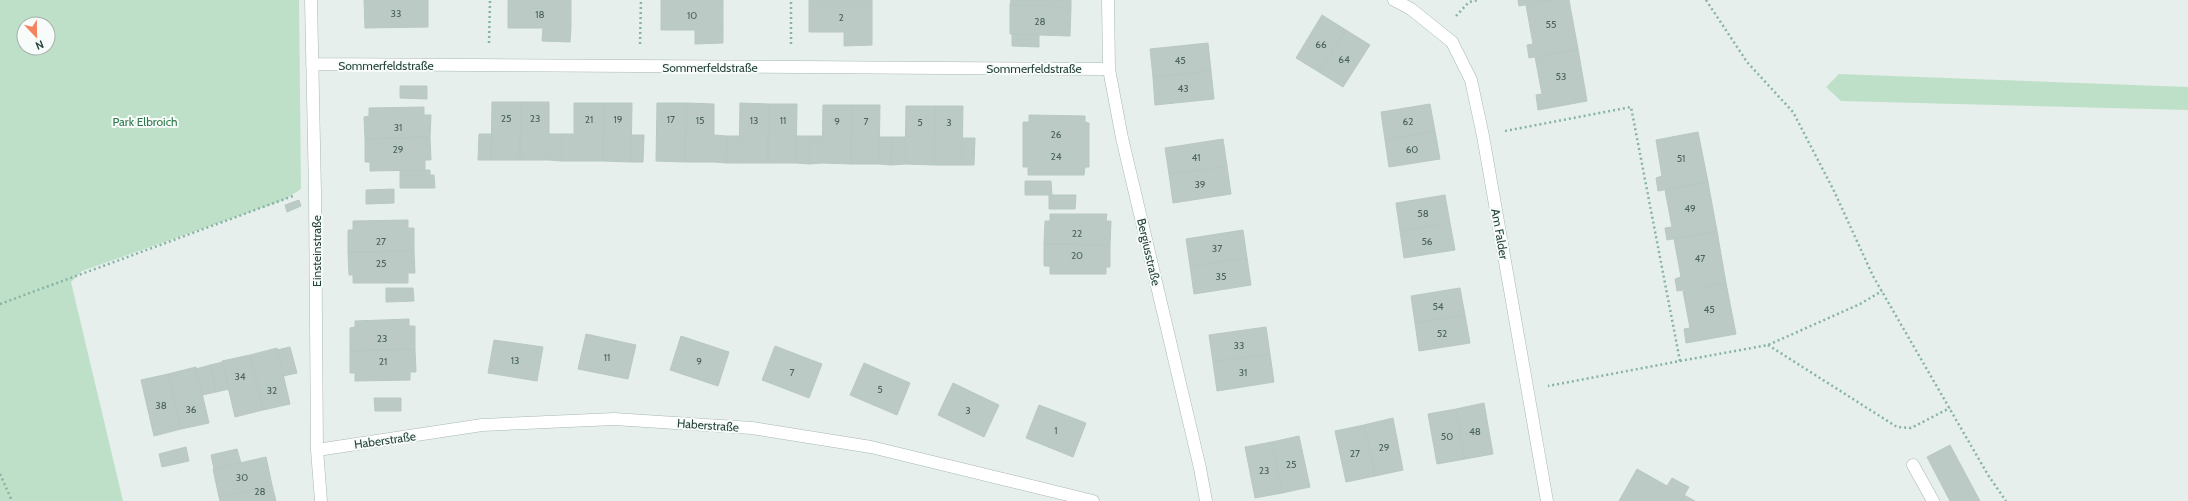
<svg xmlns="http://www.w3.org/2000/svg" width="2188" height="501" font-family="Cabin,sans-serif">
<rect width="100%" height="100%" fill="#e6efeb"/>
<!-- green -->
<path fill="#bfe0c8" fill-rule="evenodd" d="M0,0H299L301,189L284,200L82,271L71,282L123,501H0ZM24,24H48V48H24Z
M1839,74L2188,87V110L1841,101L1826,87Z"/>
<!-- building -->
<path fill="#bbcac4" stroke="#b8c9c2" d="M364,0H428V27L365,28Z
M508,0H571V28H508Z
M661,0H723V1H661Z
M809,0H872V3H809Z
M1011,0H1071V7L1010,5Z
M1518,0H1554L1519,6Z
M1554,0H1569L1578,49L1529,58L1527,45L1533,44L1526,5Z
M661,1H723V30H661Z
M809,3H872V32H809Z
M1010,5L1071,7L1070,36L1010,34Z
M1322,15L1346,30L1319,72L1296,58Z
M543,28H571L570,42L542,41Z
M695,30H723V43L695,44Z
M1346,30L1370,45L1343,87L1319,72Z
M844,32H872V45L844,46Z
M1012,34L1039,35V47L1012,46Z
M1208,43L1211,71L1153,77L1150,49Z
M1578,49L1587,101L1538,110L1536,95L1542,94L1535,57Z
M1211,71L1214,99L1155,105L1153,77Z
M400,86H427V99L400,98Z
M492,102H521L520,160H491Z
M521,102H549V160H520Z
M574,103H604L603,161H574Z
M604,103H632L631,162L603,161Z
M657,103H686L685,162L656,161Z
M686,103L714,104V162H685Z
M740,103L769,104L768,163H739Z
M769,104H797L796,163H768Z
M1430,104L1435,131L1385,140L1381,112Z
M823,105H852L851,164L822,163Z
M852,105H880L879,164H851Z
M906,106H935L934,165L905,164Z
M935,106H963L962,165H934Z
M424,107V115H431L430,137L365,139L364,117L369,116V108Z
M1029,115L1085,116V122L1089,123V145H1023V122H1029Z
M1435,131L1440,159L1389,167L1385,140Z
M1698,132L1708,182L1658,191L1656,178L1662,176L1656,140Z
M479,134H492L491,160H478Z
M549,134H561V161L549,160Z
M561,134H574V161H561Z
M632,135H644L643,162H631Z
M714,135L727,136L726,163L714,162Z
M727,136H739V163H726Z
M797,136H809V164L796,163Z
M809,136H822V163L809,164Z
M430,137L431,160H425V170L370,171V162H365V139Z
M879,137H892L891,165L879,164Z
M892,137H905V164L891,165Z
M962,138H975L974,165H962Z
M1223,139L1227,166L1169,174L1165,148Z
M1023,145H1089V167H1085L1084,175H1028V167H1023Z
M1227,166L1231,194L1173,203L1169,174Z
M400,170H430V175H434L435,188H400Z
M1025,181H1051L1052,195H1025Z
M1708,182L1717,231L1667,240L1665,228L1672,227L1665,190Z
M394,189V203L366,204V190Z
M1049,195H1076L1075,209H1049Z
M1445,195L1450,223L1400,231L1396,203Z
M299,200L301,206L287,212L285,205Z
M1050,214H1107L1106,221H1111L1110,245L1044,244L1045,221H1050Z
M408,220V228H414V251L348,252V230H353V221Z
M1450,223L1455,250L1404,258L1400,231Z
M1243,230L1247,258L1190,266L1186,239Z
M1717,231L1726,283L1677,291L1675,279L1681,277L1674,239Z
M1044,244L1110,245V267H1106V274H1050V266H1044Z
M414,251L415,273H408V283H353V275H349L348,252Z
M1247,258L1251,285L1194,294L1190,266Z
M1726,283L1736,334L1686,343L1684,329L1690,328L1683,291Z
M386,288H413L414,301L386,302Z
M1460,288L1465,315L1415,323L1411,296Z
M1465,315L1470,343L1419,351L1415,323Z
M409,319V326H415V349L350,351V328L355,327V321Z
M1266,327L1270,354L1213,362L1209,335Z
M586,334L636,345L628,379L578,369Z
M681,336L729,352L718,386L670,370Z
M494,340L543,347L537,381L488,373Z
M775,346L822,364L809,398L762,380Z
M290,347L297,373L283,376L277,350Z
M277,348L290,404L263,410L250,355Z
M415,349L416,372H410V380L355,381V373H350V351Z
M1270,354L1274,382L1217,391L1213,362Z
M250,355L263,410L235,417L222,361Z
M223,362L229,389L216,392L210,365Z
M864,363L910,383L897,415L850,395Z
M210,365L216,392L202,395L196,369Z
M196,367L209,423L181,429L168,374Z
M168,374L181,429L154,436L141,380Z
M953,383L999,405L984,437L938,415Z
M374,398H401V411H375Z
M1484,403L1493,454L1465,459L1456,409Z
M1039,405L1086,423L1073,457L1026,438Z
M1456,409L1465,459L1437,464L1428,414Z
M1393,418L1403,470L1375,476L1364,425Z
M1364,425L1375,476L1346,482L1335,431Z
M1299,436L1310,487L1282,493L1272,442Z
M1272,442L1282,493L1255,498L1245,447Z
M1950,445L1980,501H1950L1927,457Z
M186,447L189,461L162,467L159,454Z
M237,449L241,463L214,469L211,455Z
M266,457L272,485L219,497L213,469Z
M1637,469L1667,486L1672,478L1689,487L1681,501H1619Z
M272,485L276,501H220L219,497Z
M1684,495L1695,501H1681Z"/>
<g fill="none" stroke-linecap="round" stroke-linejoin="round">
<!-- service casing -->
<g stroke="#a8b8b2" stroke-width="13">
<path id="service" d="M1913,465L1933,501"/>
</g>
<!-- minor casing -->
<g stroke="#a8b8b2" stroke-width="13">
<path id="minor" d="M311,0L315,192L317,450L321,501
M1108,0L1109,69L1122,138L1200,468L1206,501
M1394,0L1411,9L1452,42L1471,80L1483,136L1547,501
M312,64L1109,69
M317,450L482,425L614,419L752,428L871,447L1093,501"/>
</g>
<!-- path -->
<path stroke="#86b3a5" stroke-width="2.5" stroke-dasharray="2 3" stroke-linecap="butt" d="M1706,0L1747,62L1793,112L1834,191L1873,276L1988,475L2006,501
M1456,16L1469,2L1479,0
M489,43L490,0
M640,44L641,0
M791,44V0
M1505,131L1631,107L1680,361L1548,386
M0,304L293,196
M1768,345L1897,427L1911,428L1950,408
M1680,361L1768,345L1860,304L1882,291
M0,474L12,501"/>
<!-- service -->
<use href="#service" stroke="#fff" stroke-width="12"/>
<!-- minor -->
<use href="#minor" stroke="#fff" stroke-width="12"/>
</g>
<g text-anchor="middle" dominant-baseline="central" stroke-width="4" stroke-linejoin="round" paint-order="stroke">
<!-- number labels -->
<g font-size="10" fill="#4a645c">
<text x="396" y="13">33</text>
<text x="540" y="14">18</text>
<text x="692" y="15">10</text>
<text x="841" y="17">2</text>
<text x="1040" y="21">28</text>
<text x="1551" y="24">55</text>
<text x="1321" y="44">66</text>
<text x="1344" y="59">64</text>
<text x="1180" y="60">45</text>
<text x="1561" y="76">53</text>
<text x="1183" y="88">43</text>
<text x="506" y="118">25</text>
<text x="535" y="118">23</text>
<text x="589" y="119">21</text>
<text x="618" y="119">19</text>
<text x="671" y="119">17</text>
<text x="700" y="120">15</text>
<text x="754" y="120">13</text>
<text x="783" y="120">11</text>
<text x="837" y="121">9</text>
<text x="866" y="121">7</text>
<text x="1408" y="121">62</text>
<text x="920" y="122">5</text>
<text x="949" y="122">3</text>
<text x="398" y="127">31</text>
<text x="1056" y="134">26</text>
<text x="398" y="149">29</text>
<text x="1412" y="149">60</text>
<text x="1056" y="156">24</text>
<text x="1196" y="157">41</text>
<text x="1681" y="158">51</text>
<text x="1200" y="184">39</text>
<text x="1690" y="208">49</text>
<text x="1423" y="213">58</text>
<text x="1077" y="233">22</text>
<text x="381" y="241">27</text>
<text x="1427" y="241">56</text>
<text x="1217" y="248">37</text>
<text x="1077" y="255">20</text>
<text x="1700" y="258">47</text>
<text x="381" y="263">25</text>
<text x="1221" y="276">35</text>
<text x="1438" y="306">54</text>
<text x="1709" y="309">45</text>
<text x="1442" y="333">52</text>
<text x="382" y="338">23</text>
<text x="1239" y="345">33</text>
<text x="607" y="357">11</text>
<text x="515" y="360">13</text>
<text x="383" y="361">21</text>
<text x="699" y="361">9</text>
<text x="792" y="372">7</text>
<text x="1243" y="372">31</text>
<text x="240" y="376">34</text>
<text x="880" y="389">5</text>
<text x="272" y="390">32</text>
<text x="161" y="405">38</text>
<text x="191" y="409">36</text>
<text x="968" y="410">3</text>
<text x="1056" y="430">1</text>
<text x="1475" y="431">48</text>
<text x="1447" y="436">50</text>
<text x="1384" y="447">29</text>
<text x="1355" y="453">27</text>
<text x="1291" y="464">25</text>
<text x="1264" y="470">23</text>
<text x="242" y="477">30</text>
<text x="260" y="491">28</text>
</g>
<!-- street labels -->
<g font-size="12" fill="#24423a" stroke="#f7fbf9">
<text x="386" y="65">Sommerfeldstraße</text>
<text x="710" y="67">Sommerfeldstraße</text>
<text x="1034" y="68">Sommerfeldstraße</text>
<text transform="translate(1500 234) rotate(80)">Am Falder</text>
<text transform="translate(316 251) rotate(-90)">Einsteinstraße</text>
<text transform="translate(1149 252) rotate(77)">Bergiusstraße</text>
<text transform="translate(708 425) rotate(4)">Haberstraße</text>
<text transform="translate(385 440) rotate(-8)">Haberstraße</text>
</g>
<!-- park labels -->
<g font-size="12" fill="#2d7a4b" stroke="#f7fbf9">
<text x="145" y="121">Park Elbroich</text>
</g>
</g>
<!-- north arrow -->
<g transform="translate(36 36) rotate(158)"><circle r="19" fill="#f7fbf9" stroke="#a3b1ad"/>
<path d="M0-3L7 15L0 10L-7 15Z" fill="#f4845f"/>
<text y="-6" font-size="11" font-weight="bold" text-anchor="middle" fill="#24423a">N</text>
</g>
</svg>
